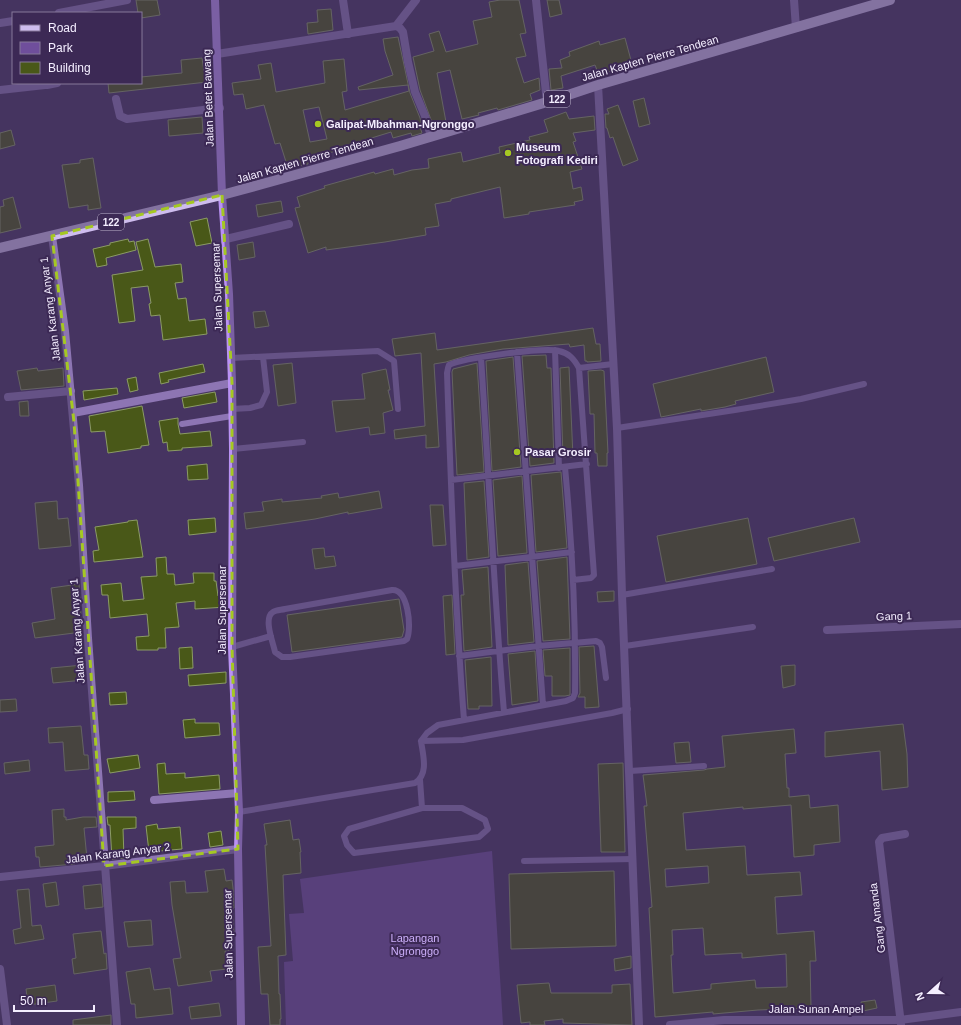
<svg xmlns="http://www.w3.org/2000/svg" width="961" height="1025" font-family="Arial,sans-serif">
<rect width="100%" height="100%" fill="#463461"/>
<!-- green -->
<path fill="#6f4e9c" d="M492,851L503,1025H286L284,962L293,961L289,914L304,913L300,879Z"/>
<!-- building -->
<path fill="#495818" stroke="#8b9b65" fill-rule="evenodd" d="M136,0H157L160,15L141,18V13H138Z
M500,0H519L526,33L520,34L526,56L516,58L524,83L539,78L540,90L530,94L532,100L498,110L497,108L478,113L479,115L462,119L450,70L437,73L446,122L433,125L420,90L413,57L434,51L429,34L439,31L446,52L478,44L473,21L492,17L489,2Z
M547,0H559L562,14L550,17Z
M331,9L333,30L308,34L307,23L318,22L317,10Z
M398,37L410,93L420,118L422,127H420L422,133L412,136L411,133L393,138L391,132L352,144V147L320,155L321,157L308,160V164L288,168L280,143L275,144L264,105L246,109L243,94L234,95L232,83L261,79L258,65L271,63L276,92L325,83L323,61L344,59L347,91L342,92L345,110L409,91L408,85L359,90L358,87L393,75L385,51L383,39ZM319,107L327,139L310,142L303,110Z
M625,38L632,64L599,75L595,65L561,76L563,88L551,90L549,69L562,68L560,60L570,56L569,52L599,41L600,45Z
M202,58L204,71H206L207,82L109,93L108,83H141V77L182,73L181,60Z
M644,98L650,124L639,127L633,101Z
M618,105L638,160L623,166L613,137L610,138L607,128H606L605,114H609L607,109Z
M566,112L569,119L594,116L595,130L573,133L576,141L573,142L582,169L570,172L573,189L581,187L583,200L574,202L575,205L529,212V214L504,218L500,187L451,199V201L435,204L439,226L425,228L426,235L385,242L326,250V247L308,253L295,208L300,207L297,197L325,188L324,186L374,172L375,174L393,169L394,175L412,170L429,168L428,159L461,152L463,162L500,153L499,147L530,140L529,137L548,132L544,120Z
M202,117L203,133L169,136L168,120Z
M11,130L15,145L0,149V133Z
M93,158L101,208L88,210V205L69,208L62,165L80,163V160Z
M13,197L21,228L0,233V207L4,206L3,200Z
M281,201L283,212L258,217L256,205Z
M207,218L212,243L196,246L190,222Z
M128,239L129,242L134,241L136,250L106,258L107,265L97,267L93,249L110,245V243Z
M148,239L155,267L181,264L183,282L175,283L178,299L186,298L189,321L205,319L207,334L163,340L160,315L151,316L149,304L151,303L148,286L131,288L135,321L119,323L112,275L143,270L136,242Z
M253,242L255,257L239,260L237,245Z
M265,311L269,326L255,328L253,312Z
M593,328L596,344H600L601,361L587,362V361H585L584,345L570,347L569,344L503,349L469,355L446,362L434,364L439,447L426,448V435L395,439L394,430L425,426L421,353L395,356L392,339L435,333L437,350Z
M546,355L547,368H551L554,463L530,466L522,356Z
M513,357L521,467L492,471L486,361Z
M766,357L774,392L735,401L736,404L725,407L701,411V409L661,417L653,384Z
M292,363L296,403L278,406L273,365Z
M477,363L484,472L457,475L452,372L453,369Z
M203,364L205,372L168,380L169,382L161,384L159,373Z
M569,367L573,457H563L560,368Z
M37,368L38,371L63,368L64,386L21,390L17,371Z
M386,369L390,390H388L393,410L383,413L385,433L370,435L369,427L336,432L332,401L365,399L362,374Z
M601,370L604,371L608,453H607V466H598L597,453H595L594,414H590L588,371Z
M136,377L138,390L130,392L127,379Z
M117,388L118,394L84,400L83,391Z
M215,392L217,402L184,408L182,398Z
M28,401L29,416H20L19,402Z
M142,406L149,445L141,446V448L108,453L105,431L91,432L89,416Z
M178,418V424L180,434L210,431L212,446L182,448V450L168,451L167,442L163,443L159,421Z
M207,464L208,479L188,480L187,466Z
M561,472L567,548L536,552L531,475Z
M522,476L527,553L498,556L493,480Z
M484,481L489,557L467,560L464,483Z
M379,491L382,508L348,514V512L315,519L246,529L244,513L264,511L262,502L282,499V502L322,498L321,496L338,493L339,498Z
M57,501L58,519L68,518L71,546L39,549L35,503Z
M430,505H443L446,545L433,546Z
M215,518L216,532L189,535L188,520Z
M748,518L757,564L666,582L657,536Z
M854,518L860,542L774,561L768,538Z
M137,520L143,557L94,562L93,551L99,550L95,527L128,522V521Z
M324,548L325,557L334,556L336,566L315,569L312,549Z
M166,557L167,574H174L175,585L194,583L193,573H214V581H216L218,596H225L226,607L195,609V601L176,603L179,627L165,628L166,648H158V650H137L136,637L149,636L147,614L110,618L108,595H102L101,585L121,583L123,601L144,599L141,577L157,576L156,558Z
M567,557L570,639L543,641L537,561Z
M528,562L534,642L508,645L505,565Z
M488,567L492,647L464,651L461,595H464L462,570Z
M79,584L82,632L35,638L32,623L55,619L51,588Z
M614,591V601L598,602L597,592Z
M452,595L455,654L446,655L443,596Z
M399,599L404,630L402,637L292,652L287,615Z
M594,646L599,707L585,708V697H578L580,693L579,647Z
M192,647L193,668L180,669L179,648Z
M570,648V695L565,696H552V676H545L543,650Z
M535,651L538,701L512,705L508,654Z
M491,657L492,706H479V709H468L465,660Z
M83,665L84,680L53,683L51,668Z
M795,665V685L783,688L781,666Z
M226,672V683L189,686L188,675Z
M126,692L127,704L110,705L109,693Z
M16,699L17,711L0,712V700Z
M195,719V723H219L220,735L185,738L183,720Z
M903,724L907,754L908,787L882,790L880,751L825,757V732Z
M81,726L84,755H88L89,769L65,771L63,742L49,743L48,728Z
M794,729L796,753L785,754L787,788H789V797L809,795L810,808L838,805L840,842L814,845V855L794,857L791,805L743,809V807L683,813L686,850L745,846L747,875L800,872L802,895L775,897L777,934L814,931L816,961H810L811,1008L758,1010L713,1014V1012L655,1017L649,908L652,907L644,806H647L643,775L704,770L707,769L725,767L722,736ZM708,866L709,883L666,887L665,869ZM703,928L705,955L742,953V958L786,954L787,987L756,988L755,980L711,984V989L673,993L671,955H673L672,930Z
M689,742L691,762L676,763L674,743Z
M138,755L140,768L110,773L107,759Z
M29,760L30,771L5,774L4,763Z
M165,763L166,774L185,773V778L219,775L220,789L159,794L157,764Z
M623,763L625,852H601L598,764Z
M134,791L135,800L108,802V792Z
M64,809V817H66V820L83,817H96L97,827L84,828L87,859L74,860L75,864L40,867L39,857H36L35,847L54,845L52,810Z
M107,817H136V828L123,829L124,858L112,859L110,825H108Z
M290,820L293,840L299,839L301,852H300L301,873L283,875L286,955L278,956L279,994H280L281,1019H280V1025H270L268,994H261L258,947L271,946L265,845H267L264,824Z
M157,824L158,829L180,827L182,849L149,852L146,826Z
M221,831L223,845L210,847L208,833Z
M224,869L226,881L232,880L233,888L234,908H232L234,933H232V950L225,951L227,969L210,971L212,981L178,986L173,959L181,958L172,905L170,882L185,881L186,893L208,892L205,871Z
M614,871L616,946L511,949L509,874Z
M56,882L59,905L46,907L43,884Z
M101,884L103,907L85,909L83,886Z
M29,889L32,926L41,925L44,939L15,944L13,930L21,928L17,890Z
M151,920L153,945L128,947L124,922Z
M101,931L104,954L106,953L107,969L74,974L72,959L76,958L73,934Z
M631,956V968L615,971L614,959Z
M150,968L154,990L170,988L173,1014L136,1018L135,1004H131L126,972Z
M549,983L551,993H612V985L630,984L632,1025L563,1023V1019L544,1021L545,1025H530V1022L521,1023L517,985Z
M55,985L57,1001L28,1005L26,989Z
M875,1000L877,1008L863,1011L861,1002Z
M219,1003L221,1016L191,1019L189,1007Z
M111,1015V1025H73V1020Z"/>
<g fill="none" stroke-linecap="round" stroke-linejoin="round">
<!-- lane -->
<path stroke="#8d75b3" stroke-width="6" d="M555,350L559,468
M517,352L543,705
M231,358L378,351L394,361L398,409
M481,358C489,476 494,594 504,712
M579,368L613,364
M232,409L250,408L261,405L267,392L263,357
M182,424L232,416
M617,428L735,410L801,399L864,384
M233,449L303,442
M451,480L587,464
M455,566L572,552
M392,590C408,589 412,627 407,639L404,641L290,657H282L275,652C273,642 263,618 273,612C276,610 281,610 285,609Z
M622,595L772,569
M625,646L753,627
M232,647L271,636
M459,656L538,646L596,641L600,643L602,647L606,678
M464,720C455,604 451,489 447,373L448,368L449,365C463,358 544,347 559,351C569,353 574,359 579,368L594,575L591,578L573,580
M421,741L427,733L438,725L566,701L573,698L575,693C576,617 572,542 565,467
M630,771L704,766
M420,780L422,808
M422,808H462L485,820L488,829L479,837L354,853L347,845L344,836L349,829Z
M239,812L415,783C429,774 423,755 421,741L463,740L612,713L628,709
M524,861L633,859"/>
<!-- street -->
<path stroke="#8d75b3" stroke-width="8" d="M343,0L348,34
M536,0L547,102
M794,0L796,28
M59,13L127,0
M0,23L13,21
M396,26L416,0
M217,54L396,26L400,28L403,32L408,62L415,92L425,116L431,136
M47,85L57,83
M598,85L617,428L622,595L639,1025
M0,90L45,85L48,83
M116,99L120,116L127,119L220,108
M52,236L65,331L79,485L88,638L117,1025
M226,239L289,224
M8,397L71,391
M73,413L232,383
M827,630L961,624
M154,800L238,793
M0,877L104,866L238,849
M0,969L7,1025
M901,1024L879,842L882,838L905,834
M670,1025L724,1020H900L961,1012"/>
<!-- secondary -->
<path stroke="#ba92f4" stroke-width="8" d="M215,0L222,195L229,294L232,383L233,449L232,647L239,812L238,849L241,1025"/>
<!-- primary -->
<path stroke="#cebcee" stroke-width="10" d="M0,248L222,195L266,183L400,146L547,102L598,85L890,0"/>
</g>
<!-- marked area -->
<path d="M0 0H961V1025H0ZM222,195L232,383V647L238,849L104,866L74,422L52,236Z" fill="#463461" fill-opacity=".55" fill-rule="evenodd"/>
<path fill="none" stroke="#a5c822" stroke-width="3" stroke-dasharray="8 5" stroke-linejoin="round" d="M222,195L232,383V647L238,849L104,866L74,422L52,236Z"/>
<!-- markers -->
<g fill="#a5c822" stroke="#3c2955" stroke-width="1.5">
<circle cx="318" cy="124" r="4"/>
<circle cx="508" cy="153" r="4"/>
<circle cx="517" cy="452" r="4"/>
</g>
<g text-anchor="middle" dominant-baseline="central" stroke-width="4" stroke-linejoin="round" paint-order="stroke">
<!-- shield labels -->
<g fill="#3c2955" stroke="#bdb3cc" stroke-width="1">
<rect x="544" y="91" width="26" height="16" rx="3"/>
<rect x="98" y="214" width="26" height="16" rx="3"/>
</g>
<g font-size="10" font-weight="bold" fill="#f4eeff">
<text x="557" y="99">122</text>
<text x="111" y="222">122</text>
</g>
<!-- street labels -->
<g font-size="11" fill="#f4eeff" stroke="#3c2955">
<text transform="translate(650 58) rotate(-16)">Jalan Kapten Pierre Tendean</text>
<text transform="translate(208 98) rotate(-92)">Jalan Betet Bawang</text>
<text transform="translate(305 160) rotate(-16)">Jalan Kapten Pierre Tendean</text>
<text transform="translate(217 287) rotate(-92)">Jalan Supersemar</text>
<text transform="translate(50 309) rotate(-97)">Jalan Karang Anyar 1</text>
<text transform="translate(222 610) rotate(-90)">Jalan Supersemar</text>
<text transform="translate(894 616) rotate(-2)">Gang 1</text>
<text transform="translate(77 631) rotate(-94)">Jalan Karang Anyar 1</text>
<text transform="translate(118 853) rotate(-7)">Jalan Karang Anyar 2</text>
<text transform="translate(877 918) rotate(-97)">Gang Amanda</text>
<text transform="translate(228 934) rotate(-91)">Jalan Supersemar</text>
<text x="816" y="1009">Jalan Sunan Ampel</text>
</g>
<!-- poi labels -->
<g font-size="11" font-weight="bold" fill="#f4eeff" stroke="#3c2955" text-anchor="start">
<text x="326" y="124">Galipat-Mbahman-Ngronggo</text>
<text x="516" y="147">Museum<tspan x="516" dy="13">Fotografi Kediri</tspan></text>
<text x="525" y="452">Pasar Grosir</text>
</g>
<!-- park labels -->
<g font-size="11" fill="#ccaffa" stroke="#3c2955">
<text x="415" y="938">Lapangan<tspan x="415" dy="13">Ngronggo</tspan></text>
</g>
</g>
<!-- legend -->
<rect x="12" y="12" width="130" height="72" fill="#3c2955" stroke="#867899"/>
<rect x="20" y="25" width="20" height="6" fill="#cebcee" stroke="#867899"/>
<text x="48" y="32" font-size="12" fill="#f4eeff">Road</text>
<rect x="20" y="42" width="20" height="12" fill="#6f4e9c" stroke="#867899"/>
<text x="48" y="52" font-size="12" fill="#f4eeff">Park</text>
<rect x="20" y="62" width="20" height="12" fill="#495818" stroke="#867899"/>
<text x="48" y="72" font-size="12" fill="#f4eeff">Building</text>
<!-- north arrow -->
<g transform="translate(929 993) rotate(249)" stroke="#3c2955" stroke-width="3" paint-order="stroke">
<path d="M0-3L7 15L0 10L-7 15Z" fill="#f4eeff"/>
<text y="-6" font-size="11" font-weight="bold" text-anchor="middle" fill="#f4eeff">N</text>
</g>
<!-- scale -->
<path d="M14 1005v6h80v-6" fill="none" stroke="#f4eeff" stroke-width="2"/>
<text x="20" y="1005" font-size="12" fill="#f4eeff" stroke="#3c2955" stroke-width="3" paint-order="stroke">50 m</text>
</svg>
